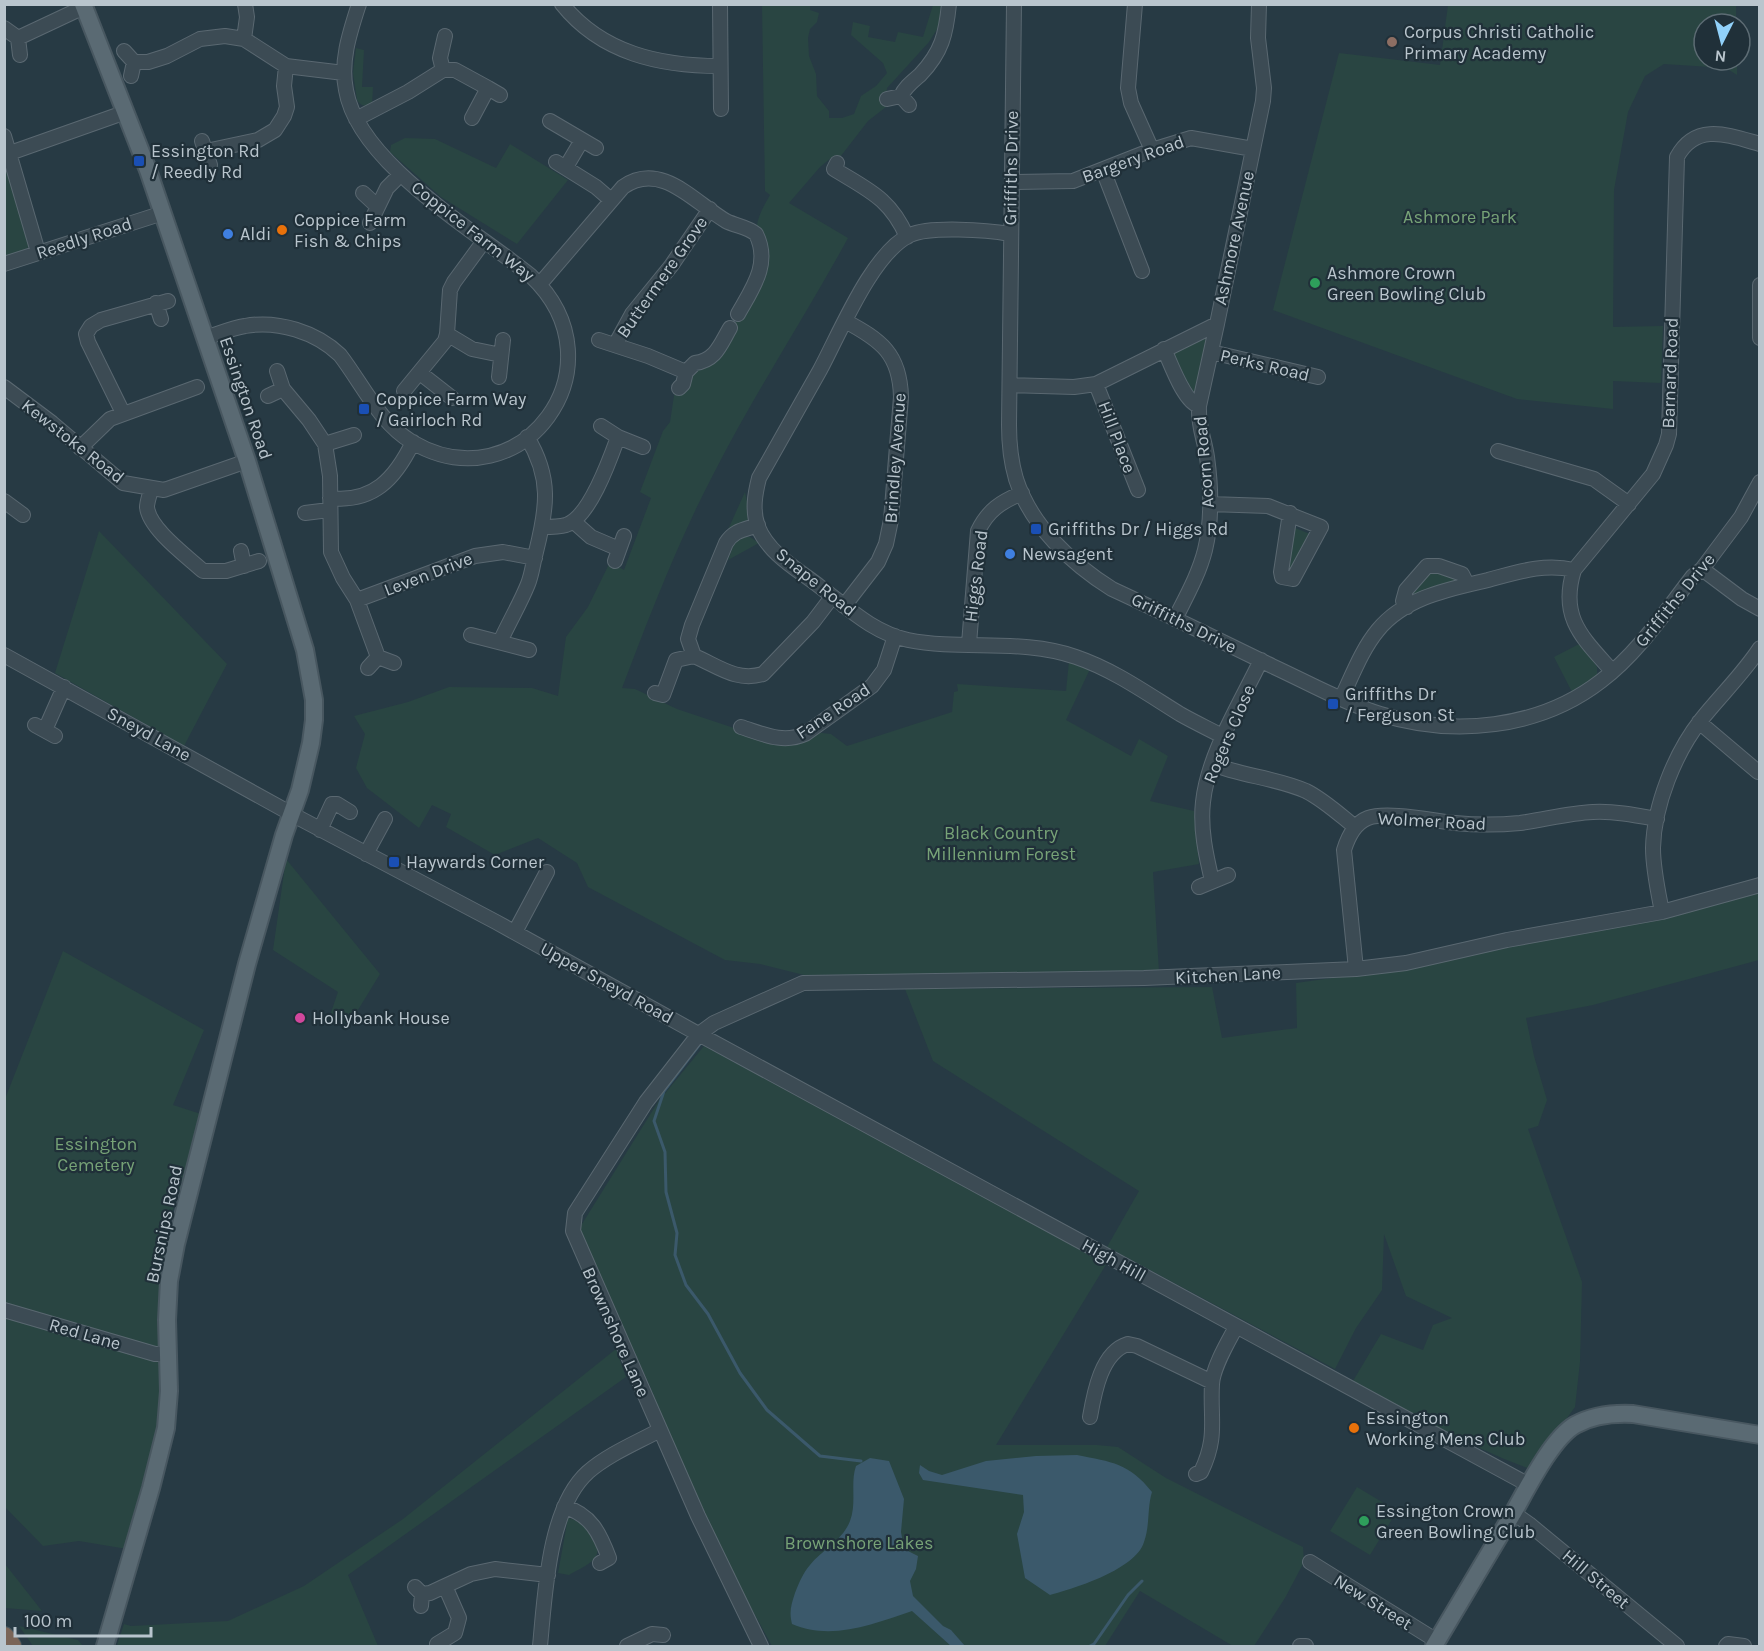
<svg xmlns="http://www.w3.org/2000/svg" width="1764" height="1651" font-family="Karla,sans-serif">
<rect width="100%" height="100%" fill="#273a44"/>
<!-- green -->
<path fill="#294542" d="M762,5H810V10L819,13L817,22L810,29L808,38L809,56L816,74L817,96L829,111V118H842L854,114L861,96L876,86L887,73L883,63L851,35L853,22L870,26L868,37L895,42L898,32L923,37L933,5H941L939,26L929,42L887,88L886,107L868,121L837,161L831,158L820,167L789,203L848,238C805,317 756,391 715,471C678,541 650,615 622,688L635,689L677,709L737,729L789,743L813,732L831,734L847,746L952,712L954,692L958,691L957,684L1066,691L1069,661L1090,669L1066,720L1131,756L1139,739L1168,756L1150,801L1194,811L1199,864L1153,872L1159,972L804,975L760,964L725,960L588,887L577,863L538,838L495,855L446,827L451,814L432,805L419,828L367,788L356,768L365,734L354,716L408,702L449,687L532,688L558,696L566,637L588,607L610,562L624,570L651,498L640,492L663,431L670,422L675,389L693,370L717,356L765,269C756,233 750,229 770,195L765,191Z
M1448,5H1736V24H1704V60H1737V75L1726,68L1664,64L1645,76L1628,112L1614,190L1613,327L1663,326L1661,383L1613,381V409L1517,399L1273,310L1339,53L1440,65Z
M356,48L364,50L362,87H373L372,105C366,106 361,107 357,100L353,73Z
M405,138L435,139L496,168L510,144L568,180L517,244L441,197L390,152L391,145Z
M4,158L29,246L24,252L5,257Z
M1202,334L1209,338L1195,396L1190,395L1171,353Z
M745,492L749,510L747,523L726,534Z
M1293,527L1310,534L1291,572H1287Z
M99,531L227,664L184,746L55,673Z
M740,537H750L759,543L728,560L734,544Z
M1429,570L1457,576L1459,581L1411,599L1408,595Z
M1581,643L1597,667V676L1572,692L1554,657Z
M286,859L380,974L350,1023L327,1024L338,992L273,950Z
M1759,893V960L1593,1005L1526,1018L1534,1056L1547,1100L1538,1126L1528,1129L1582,1282L1580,1362L1575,1407L1530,1469C1469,1447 1411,1412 1353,1381L1381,1334L1423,1350L1433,1325L1452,1318L1406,1296L1384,1234L1382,1290L1356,1328L1335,1369L1107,1247L1139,1191L933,1061L905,989L1212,987L1222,1038L1297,1028L1296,983L1440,963L1547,936L1603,930Z
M63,951L204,1030L173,1105L204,1115L168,1225L159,1314L160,1346L153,1350L5,1306V1099Z
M704,1046L1107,1263L996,1445H1097L1118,1447L1166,1478L1303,1547L1304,1562L1285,1598L1254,1646H1233L1140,1591L1105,1646H772L725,1560L672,1442L650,1386L577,1232L658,1102Z
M4,1316L161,1359L160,1431L127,1549L79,1541L43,1546L5,1507Z
M616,1349L626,1377L348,1575L378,1646L117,1645L124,1624L131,1626L228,1621L304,1586L403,1519Z
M1357,1487L1397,1511L1370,1555L1330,1531Z
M568,1518C582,1520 604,1540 596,1556C592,1564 577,1570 569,1575L558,1573Z
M4,1564H5L42,1611L5,1608Z
M19,1626L78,1640L83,1646H33Z"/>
<!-- water -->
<path fill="#3b596b" d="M1077,1455C1112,1462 1129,1463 1152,1492C1147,1508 1150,1526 1144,1542C1136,1569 1076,1588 1050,1595L1025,1578L1017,1534L1024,1512L1023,1495L923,1480L919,1473L920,1465L929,1471L942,1475L986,1461L1036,1456Z
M870,1458L889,1461L904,1499L901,1532L904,1549L918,1556L916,1569L910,1581L913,1596L943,1626L951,1630L965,1646H951L912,1611C874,1624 831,1641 792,1624C789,1612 791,1605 795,1593C799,1583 803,1573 810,1565C822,1550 843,1540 850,1521C857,1503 850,1483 856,1466Z"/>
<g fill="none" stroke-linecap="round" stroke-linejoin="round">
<!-- stream -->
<path stroke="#3b596b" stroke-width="3" d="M703,1040L664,1091L654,1121L665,1152L666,1192L677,1233L675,1255L686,1285L708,1314L740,1373L767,1410L820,1456L861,1461
M1090,1646L1094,1644L1128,1595L1142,1581"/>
<!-- minor casing -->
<g stroke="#5a6871" stroke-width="16">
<path id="minor" d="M562,4C602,54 661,66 720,66
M720,4L721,109
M1014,4L1009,425C1009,443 1011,462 1016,479C1031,526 1072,564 1112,589C1166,614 1219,640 1272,666C1307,682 1342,702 1380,714C1453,737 1539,729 1601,681C1638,653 1665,612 1693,576L1702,569L1741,517L1760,482
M1135,4L1128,88L1131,103L1152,150
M4,28L18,38L20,55
M18,38L84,7
M244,39L247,17L245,4
M124,51L134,62L131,76
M134,62H148L167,56L200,39L225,36L244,39L286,66L344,73
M443,70L440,58L445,36
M901,96C905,87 912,82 920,75C942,52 946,34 949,4
M887,99L901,96L909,105
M472,118L488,88L500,95
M356,119L408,92L443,70H455L488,88
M550,121L596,148
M4,136L38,252
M202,141L210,165
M206,151L258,140L275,130L284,116L287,107L284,86L286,66
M10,153L126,112
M556,162L596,187L611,200
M837,163L834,169C868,190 890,198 907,237
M566,167L582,140
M1103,170L1142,271
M1012,182L1073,181L1152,150L1191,138L1253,149
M363,193L377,206
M370,223L387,188L400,175
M1010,234C987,230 930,226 910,235C872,253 840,333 820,370C800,406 779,442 759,478C755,494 752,510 758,527C769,554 797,569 819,586C847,607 873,633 908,640C963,651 1022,638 1076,657C1114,670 1146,693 1180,714C1194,722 1209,729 1224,737
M4,264L163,213
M540,284L623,187C661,160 695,203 726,221C736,226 748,227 756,234C771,264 752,289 738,314
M1760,285V338
M156,303L161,319
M447,334L472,349L501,355
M205,338C218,334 232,328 245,326C278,320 316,332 340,355C363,385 379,422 412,442C521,506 626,366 531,276C476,231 358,163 346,90C340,61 350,32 359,4
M599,340L648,356L686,372
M615,345L632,314L671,266L710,209
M1164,349C1171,364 1184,402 1199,406C1198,427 1204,437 1207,457C1211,486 1212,521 1205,550C1199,574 1186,597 1175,619
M1211,352L1318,377
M277,371L283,389L309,420L325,444L330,476L331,552L343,578L357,600L378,657
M420,373L452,398
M499,377L503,340
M1096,384L1138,490
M1010,385L1074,387L1096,384L1217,324L1263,101L1264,88L1258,38L1259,4
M4,387L52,423L123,483L164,490L247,461
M679,388L683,384L686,372L695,363C716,360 720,345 730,328
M404,391L445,341L447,334L450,290L454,282L484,241
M268,396L283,389
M1199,406L1217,324
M123,413L88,342L86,334L91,326L101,320L168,301
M601,426L618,437L643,447
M325,444L354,435
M80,448L110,419L197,387
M1498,451L1594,479L1629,504
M151,489C150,494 147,502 147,507C149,529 188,557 203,571H226L259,561
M330,498C373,503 395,479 413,442
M4,501L23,515
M1210,504L1268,506L1321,527L1293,579L1282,577L1281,572L1290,513
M305,513L329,510
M573,521L591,537L619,549
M758,525C744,530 734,530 726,543L692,625L688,639L694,656C718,666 736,682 763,674L813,622L832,597
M542,527C550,527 559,527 566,525C590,517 610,459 618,437
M241,551L244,566
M615,561L624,536
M1702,569L1742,599L1760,609
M357,600L475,556L503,552L535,558
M844,606L878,562L886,544L891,520L901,397C900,354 881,340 845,321
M1407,607L1403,601L1406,590L1427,566H1439L1462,574L1467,584
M471,635L529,650
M500,642C509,622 520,604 528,584C532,574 533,563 536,552C547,508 552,478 527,437
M969,644L978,531C988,510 1001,502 1022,493
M4,655L299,818L496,922L693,1031L1529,1485
M368,668L378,657L394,663
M1612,671C1583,638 1559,618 1574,570L1653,474L1666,445L1669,434L1677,157C1696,122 1728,135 1760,144
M655,693L663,695L676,660L694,656
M1341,699C1352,676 1362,649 1378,630C1405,597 1450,589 1488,580C1518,572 1544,563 1574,570
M1699,722L1758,772
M35,725L55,736
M741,727C763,734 783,744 805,734L872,686L884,670L895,636
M45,730L64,687
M1212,764C1242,776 1277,778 1306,791C1324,800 1340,815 1355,827
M320,830L332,804H337L350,812
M366,854L385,819
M1212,881C1206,855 1200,829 1203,802C1208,754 1240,704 1261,660
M1199,887L1228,875
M1662,912C1658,891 1653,869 1653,848C1654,805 1675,753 1701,720C1720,696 1743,674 1760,648
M515,932L547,872
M1356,969L1344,850C1348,837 1355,823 1368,818C1387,811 1434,821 1455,823C1476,825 1499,825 1520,823C1544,820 1568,813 1593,812C1614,811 1635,815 1657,819
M4,1310L155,1354H167
M1090,1417C1094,1394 1101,1352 1128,1344L1137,1346L1212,1382
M1196,1474L1201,1472C1218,1437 1210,1420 1212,1384C1213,1367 1228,1342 1236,1327
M564,1507C591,1514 600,1534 609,1558L600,1563
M1513,1513L1529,1524L1677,1646
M1310,1562L1437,1641
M415,1587L422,1594L421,1606
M422,1594L430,1593L445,1586
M437,1644L455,1633L459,1618L445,1586L471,1574L495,1569L548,1575
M540,1646C545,1595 548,1508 588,1472C609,1454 636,1443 660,1430
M627,1646L652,1634L663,1635
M761,1646L698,1516L573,1231L575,1213L646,1102L699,1034L714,1023L803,983L1144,978L1356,969L1406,963L1507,940L1662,912L1760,885
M1300,1646H1306
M1726,1646L1728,1644L1744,1646"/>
</g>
<!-- major casing -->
<g stroke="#485760" stroke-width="20">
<path id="major" d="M83,4L148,170L247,461L305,650L314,700V720L311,743L300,790L284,835L247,964L176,1244L169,1281L167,1320L169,1391L166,1428L151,1488L105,1646
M1434,1646C1460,1603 1486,1559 1512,1515C1526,1491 1551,1439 1575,1425C1593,1415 1613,1413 1633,1414L1760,1435"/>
</g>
<!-- highway casing -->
<g stroke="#46555e" stroke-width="22">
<path id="highway" d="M4,1637L11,1646"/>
</g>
<!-- minor -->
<use href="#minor" stroke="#3c4b54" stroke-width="14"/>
<!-- major -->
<use href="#major" stroke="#5a6a73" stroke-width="16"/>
<!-- highway -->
<use href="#highway" stroke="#7a6558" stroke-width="20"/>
</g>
<!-- markers -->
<circle fill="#8d6e63" stroke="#203039" stroke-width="2" cx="1392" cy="42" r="6"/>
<g fill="#1a4fb4" stroke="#203039" stroke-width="2">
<rect x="133" y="155" width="12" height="12" rx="3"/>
<rect x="358" y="403" width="12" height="12" rx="3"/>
<rect x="1030" y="523" width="12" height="12" rx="3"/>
<rect x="1327" y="698" width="12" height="12" rx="3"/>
<rect x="388" y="856" width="12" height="12" rx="3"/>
</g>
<g fill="#e8710a" stroke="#203039" stroke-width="2">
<circle cx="282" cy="230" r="6"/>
<circle cx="1354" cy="1428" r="6"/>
</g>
<g fill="#3f7fe0" stroke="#203039" stroke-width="2">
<circle cx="228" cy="234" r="6"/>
<circle cx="1010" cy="554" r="6"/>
</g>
<g fill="#2e9e5b" stroke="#203039" stroke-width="2">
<circle cx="1315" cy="283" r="6"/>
<circle cx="1364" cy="1521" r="6"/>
</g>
<circle fill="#d1479c" stroke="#203039" stroke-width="2" cx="300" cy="1018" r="6"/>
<g text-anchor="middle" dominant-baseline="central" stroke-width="4.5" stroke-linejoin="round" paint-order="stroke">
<!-- poi labels -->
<g font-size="18" fill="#b9c5cd" stroke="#203039" text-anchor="start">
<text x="1404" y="32">Corpus Christi Catholic<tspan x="1404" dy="21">Primary Academy</tspan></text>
<text x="151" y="151">Essington Rd<tspan x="151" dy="21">/ Reedly Rd</tspan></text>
<text x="294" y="220">Coppice Farm<tspan x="294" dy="21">Fish &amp; Chips</tspan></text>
<text x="240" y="234">Aldi</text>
<text x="1327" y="273">Ashmore Crown<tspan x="1327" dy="21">Green Bowling Club</tspan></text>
<text x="376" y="399">Coppice Farm Way<tspan x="376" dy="21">/ Gairloch Rd</tspan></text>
<text x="1048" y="529">Griffiths Dr / Higgs Rd</text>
<text x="1022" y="554">Newsagent</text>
<text x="1345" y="694">Griffiths Dr<tspan x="1345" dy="21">/ Ferguson St</tspan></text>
<text x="406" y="862">Haywards Corner</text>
<text x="312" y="1018">Hollybank House</text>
<text x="1366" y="1418">Essington<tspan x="1366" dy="21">Working Mens Club</tspan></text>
<text x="1376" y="1511">Essington Crown<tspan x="1376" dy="21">Green Bowling Club</tspan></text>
</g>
<!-- street labels -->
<g font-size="18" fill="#b9c5cd" stroke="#203039">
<text transform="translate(1133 159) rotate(-20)">Bargery Road</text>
<text transform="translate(1011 168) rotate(-89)">Griffiths Drive</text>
<text transform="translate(473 231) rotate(38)">Coppice Farm Way</text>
<text transform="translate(84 238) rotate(-18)">Reedly Road</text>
<text transform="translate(1234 238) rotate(-78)">Ashmore Avenue</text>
<text transform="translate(662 277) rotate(-55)">Buttermere Grove</text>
<text transform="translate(1265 365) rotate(13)">Perks Road</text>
<text transform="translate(1670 373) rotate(-88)">Barnard Road</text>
<text transform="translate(246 398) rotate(71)">Essington Road</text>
<text transform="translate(1117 437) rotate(69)">Hill Place</text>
<text transform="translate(73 441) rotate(38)">Kewstoke Road</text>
<text transform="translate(895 458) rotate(-86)">Brindley Avenue</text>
<text transform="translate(1204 462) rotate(-95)">Acorn Road</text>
<text transform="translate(428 574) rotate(-21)">Leven Drive</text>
<text transform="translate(976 576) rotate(-83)">Higgs Road</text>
<text transform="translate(816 582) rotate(39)">Snape Road</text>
<text transform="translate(1675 600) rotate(-51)">Griffiths Drive</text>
<text transform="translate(1184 623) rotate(26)">Griffiths Drive</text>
<text transform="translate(833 711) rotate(-34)">Fane Road</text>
<text transform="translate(149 734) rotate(29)">Sneyd Lane</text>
<text transform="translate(1229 734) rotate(-67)">Rogers Close</text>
<text transform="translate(1432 821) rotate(3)">Wolmer Road</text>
<text transform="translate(1228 975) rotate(-3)">Kitchen Lane</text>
<text transform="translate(607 983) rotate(29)">Upper Sneyd Road</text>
<text transform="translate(164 1224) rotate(-78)">Bursnips Road</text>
<text transform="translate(1114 1260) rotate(29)">High Hill</text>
<text transform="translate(616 1332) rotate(66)">Brownshore Lane</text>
<text transform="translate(85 1334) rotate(16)">Red Lane</text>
<text transform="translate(1596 1579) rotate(40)">Hill Street</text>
<text transform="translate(1373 1602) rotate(32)">New Street</text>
</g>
<!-- park labels -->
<g font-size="18" fill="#77a377" stroke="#203039">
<text x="1460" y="217">Ashmore Park</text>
<text x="1001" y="833">Black Country<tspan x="1001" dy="21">Millennium Forest</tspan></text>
<text x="96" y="1144">Essington<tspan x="96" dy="21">Cemetery</tspan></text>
<text x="859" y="1543">Brownshore Lakes</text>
</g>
</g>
<!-- border -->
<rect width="1764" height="1651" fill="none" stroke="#b9c5cd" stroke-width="12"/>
<!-- north arrow -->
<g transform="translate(1722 42) rotate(186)"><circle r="28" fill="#203039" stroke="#5d6c74" stroke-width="1.5"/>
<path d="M0-4.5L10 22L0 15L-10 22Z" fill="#91d1fa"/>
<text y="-9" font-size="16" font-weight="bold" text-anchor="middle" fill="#b9c5cd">N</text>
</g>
<!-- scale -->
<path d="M15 1627v9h136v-9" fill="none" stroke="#b9c5cd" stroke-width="3"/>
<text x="24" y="1627" font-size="18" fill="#b9c5cd" stroke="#203039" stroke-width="4.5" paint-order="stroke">100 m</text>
</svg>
